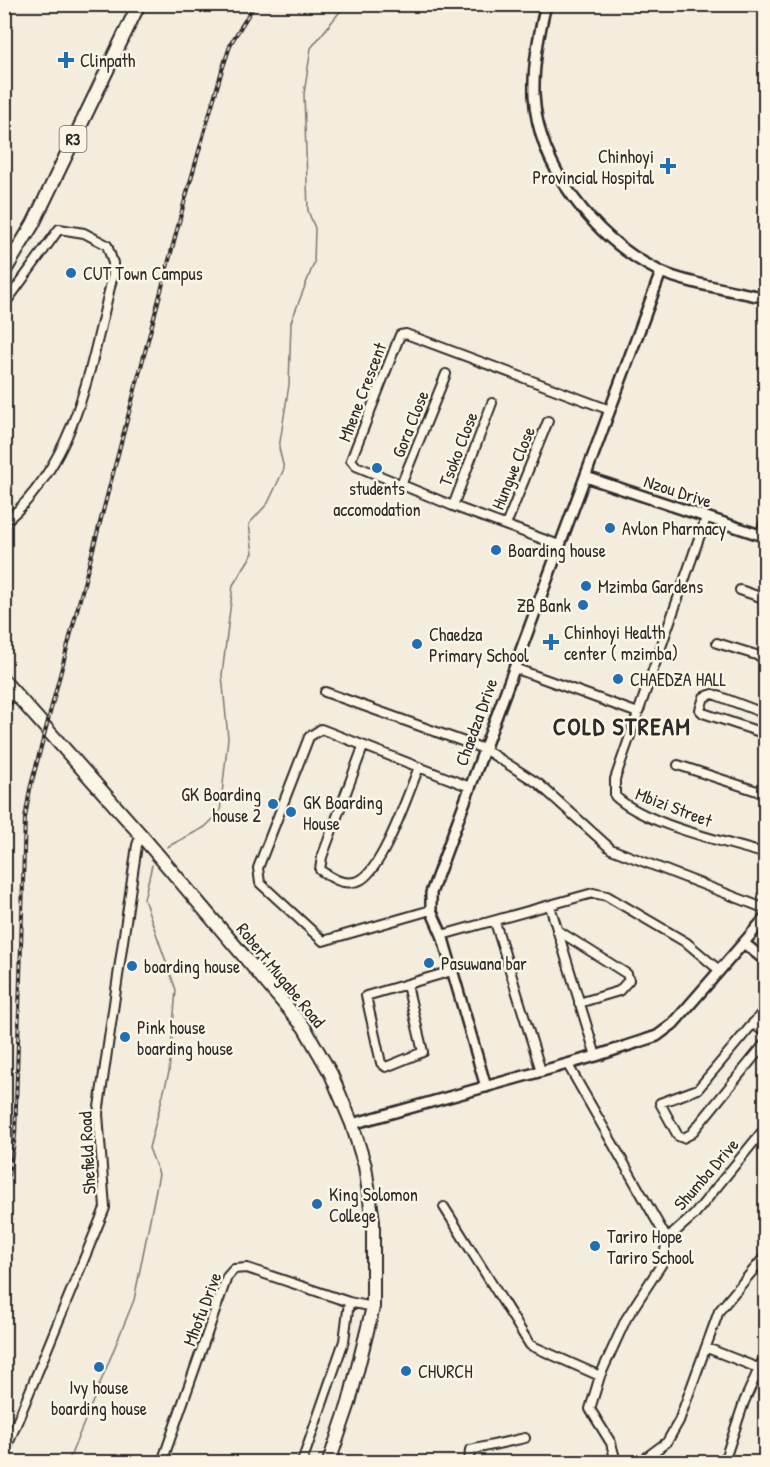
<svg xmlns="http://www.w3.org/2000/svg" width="770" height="1467" font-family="'Patrick Hand',sans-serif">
<rect width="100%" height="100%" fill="#f4edde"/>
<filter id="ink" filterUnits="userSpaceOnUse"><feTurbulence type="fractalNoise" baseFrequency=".0167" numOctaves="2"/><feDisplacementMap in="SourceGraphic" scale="12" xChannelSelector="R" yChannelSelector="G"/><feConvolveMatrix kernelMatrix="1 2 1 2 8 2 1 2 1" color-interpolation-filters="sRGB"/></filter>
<g filter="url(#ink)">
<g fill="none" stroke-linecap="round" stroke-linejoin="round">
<!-- stream -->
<path stroke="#7a7771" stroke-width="1.5" d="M167,847L205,827L220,812L228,738L222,675L233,585L253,553L249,524L268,503L284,469L279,448L289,385L291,322L314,263L315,228L308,211L304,94L311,48L346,4
M68,1462L134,1300L159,1174L149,1148L169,1072L176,990L144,899L152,865"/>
<!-- minor casing -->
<g stroke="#2b2b2b" stroke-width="12">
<path id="minor" d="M4,305L59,229L84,233L107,245L113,263V275C91,363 78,461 4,523
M401,485L446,374
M453,506L492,403
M706,518L615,779V796C646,825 724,841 766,854
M506,525L548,421
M760,535L766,518
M559,545L453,506L356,466L351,460L400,335L406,334L610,410
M740,590L766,599
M717,643L766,658
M514,668L638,713
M325,692L484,749L539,784L611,849L766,909
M4,704L15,693
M766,714L713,694L704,697L700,710L703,713L766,734
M363,747L322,857L320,870C332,878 343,886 358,881C382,873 409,791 419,767
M678,765L766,794
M550,906L596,1056
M431,910L323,941L260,883L258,868L309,737L321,729L470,787
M495,922L541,1071
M557,930L627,974L629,980L619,991L579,1003
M442,935L593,893L607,896L687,943L719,970
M407,985L423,1052L386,1067L381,1063L366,996L452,971
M766,1008L698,1089L660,1103L678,1136L683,1138L691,1134L766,1042
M753,1023L766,1034
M568,1065L667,1239L663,1262L626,1319L600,1376L590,1409L611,1443L616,1462
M444,1207L530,1345L600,1376
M667,1239L694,1215L766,1127
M707,1348L758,1368
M4,1454L105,1208L98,1114L137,845L141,835
M162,1462L227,1277L234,1269L247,1268L349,1302L373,1307
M302,1462L344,1341L349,1302
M469,1462L470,1450L525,1438
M640,1462L667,1442L679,1421L719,1311L766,1255
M724,1462L744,1402L766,1353"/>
</g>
<!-- tertiary casing -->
<g stroke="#2b2b2b" stroke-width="14">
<path id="tertiary" d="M546,4C539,34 533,64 534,95C538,168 595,239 659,271C684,283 736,291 766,298
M586,477L766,537
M745,944L766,961
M486,1087L442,935L431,910V893L661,272
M352,1124L596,1056L657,1036L673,1024L766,917"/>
</g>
<!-- primary casing -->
<g stroke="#2b2b2b" stroke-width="16">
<path id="primary" d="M4,681L141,835L304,1027L331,1074L352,1124L365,1166L373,1221V1307L349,1403L329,1462"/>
</g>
<!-- trunk casing -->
<g stroke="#2b2b2b" stroke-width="16">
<path id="trunk" d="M4,272L33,224L139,4"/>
</g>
<!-- minor -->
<use href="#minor" stroke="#fcf5e5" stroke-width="8"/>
<!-- tertiary -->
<use href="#tertiary" stroke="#fcf5e5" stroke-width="9"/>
<!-- primary -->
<use href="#primary" stroke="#fcf5e5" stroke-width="12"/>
<!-- trunk -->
<use href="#trunk" stroke="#fcf5e5" stroke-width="12"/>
<!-- rail casing -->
<g stroke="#2b2b2b" stroke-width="4">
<path id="rail" d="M4,1201L15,1137L25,818L30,789L183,207L222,70L231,43L255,4"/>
</g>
<!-- rail -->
<use href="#rail" stroke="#fcf5e5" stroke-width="1.5" stroke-dasharray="4.5" stroke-linecap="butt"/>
</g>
</g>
<!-- markers -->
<g fill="#1f6fb2" stroke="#fcf5e5" stroke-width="2">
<path d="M63 51h6v6h6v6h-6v6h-6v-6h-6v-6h6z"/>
<path d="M665 157h6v6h6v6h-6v6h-6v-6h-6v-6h6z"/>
<circle cx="71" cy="273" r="6"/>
<circle cx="377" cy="468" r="6"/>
<circle cx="610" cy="528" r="6"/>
<circle cx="496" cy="550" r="6"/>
<circle cx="586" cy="586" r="6"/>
<circle cx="583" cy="605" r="6"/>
<path d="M548 633h6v6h6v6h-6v6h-6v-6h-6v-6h6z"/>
<circle cx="417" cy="644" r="6"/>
<circle cx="618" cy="679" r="6"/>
<circle cx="273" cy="804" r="6"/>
<circle cx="291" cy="812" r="6"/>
<circle cx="429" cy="963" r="6"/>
<circle cx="132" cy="966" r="6"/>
<circle cx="125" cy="1037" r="6"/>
<circle cx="317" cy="1204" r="6"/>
<circle cx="595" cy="1246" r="6"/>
<circle cx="99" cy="1367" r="6"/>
<circle cx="406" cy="1371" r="6"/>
</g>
<g text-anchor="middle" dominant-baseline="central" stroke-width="5" stroke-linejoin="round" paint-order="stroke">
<!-- shield labels -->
<rect fill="#fcf5e5" stroke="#6a6863" stroke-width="1.5" x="59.5" y="126" width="27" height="26" rx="4.5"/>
<g font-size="16" font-weight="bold" fill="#2b2b2b">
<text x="73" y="139">R3</text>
</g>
<!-- poi labels -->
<g font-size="18" fill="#2b2b2b" stroke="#fcf5e5" text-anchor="start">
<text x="80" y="60">Clinpath</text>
<text x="654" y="156" text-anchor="end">Chinhoyi<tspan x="654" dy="21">Provincial Hospital</tspan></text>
<text x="83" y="273">CUT Town Campus</text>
<text x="377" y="488" text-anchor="middle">students<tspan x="377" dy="21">accomodation</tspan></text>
<text x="622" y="528">Avlon Pharmacy</text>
<text x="508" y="550">Boarding house</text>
<text x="598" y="586">Mzimba Gardens</text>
<text x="571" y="605" text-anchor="end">ZB Bank</text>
<text x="564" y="632">Chinhoyi Health<tspan x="564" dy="21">center ( mzimba)</tspan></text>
<text x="429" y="634">Chaedza<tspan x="429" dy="21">Primary School</tspan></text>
<text x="630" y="679">CHAEDZA HALL</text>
<text x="261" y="794" text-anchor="end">GK Boarding<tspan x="261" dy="21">house 2</tspan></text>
<text x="303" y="802">GK Boarding<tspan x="303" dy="21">House</tspan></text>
<text x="441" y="963">Pasuwana bar</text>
<text x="144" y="966">boarding house</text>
<text x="137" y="1027">Pink house<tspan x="137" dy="21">boarding house</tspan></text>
<text x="329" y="1194">King Solomon<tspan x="329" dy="21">College</tspan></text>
<text x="607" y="1236">Tariro Hope<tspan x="607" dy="21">Tariro School</tspan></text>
<text x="418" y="1371">CHURCH</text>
<text x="99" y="1387" text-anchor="middle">Ivy house<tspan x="99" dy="21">boarding house</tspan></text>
</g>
<!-- street labels -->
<g font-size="18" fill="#2b2b2b" stroke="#fcf5e5">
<text transform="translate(362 392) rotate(-69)">Mhene Crescent</text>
<text transform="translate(410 424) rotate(-68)">Gora Close</text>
<text transform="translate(458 449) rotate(-69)">Tsoko Close</text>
<text transform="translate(513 468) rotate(-68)">Hungwe Close</text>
<text transform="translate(678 491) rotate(18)">Nzou Drive</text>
<text transform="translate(476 722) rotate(-70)">Chaedza Drive</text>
<text transform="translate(674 807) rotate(21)">Mbizi Street</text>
<text transform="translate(281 975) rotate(51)">Robert Mugabe Road</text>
<text transform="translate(87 1153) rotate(-93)">Shefield Road</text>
<text transform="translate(706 1174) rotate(-49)">Shumba Drive</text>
<text transform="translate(202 1309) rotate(-69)">Mhofu Drive</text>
</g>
<!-- district labels -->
<g font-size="24" font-weight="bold" letter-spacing="1.5" fill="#2b2b2b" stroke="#fcf5e5">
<text x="622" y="726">COLD STREAM</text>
</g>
</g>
<!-- margin -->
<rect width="770" height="1467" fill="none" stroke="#fcf5e5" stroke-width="24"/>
<rect x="12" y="12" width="746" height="1443" fill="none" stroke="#2b2b2b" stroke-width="2" filter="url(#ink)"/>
</svg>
